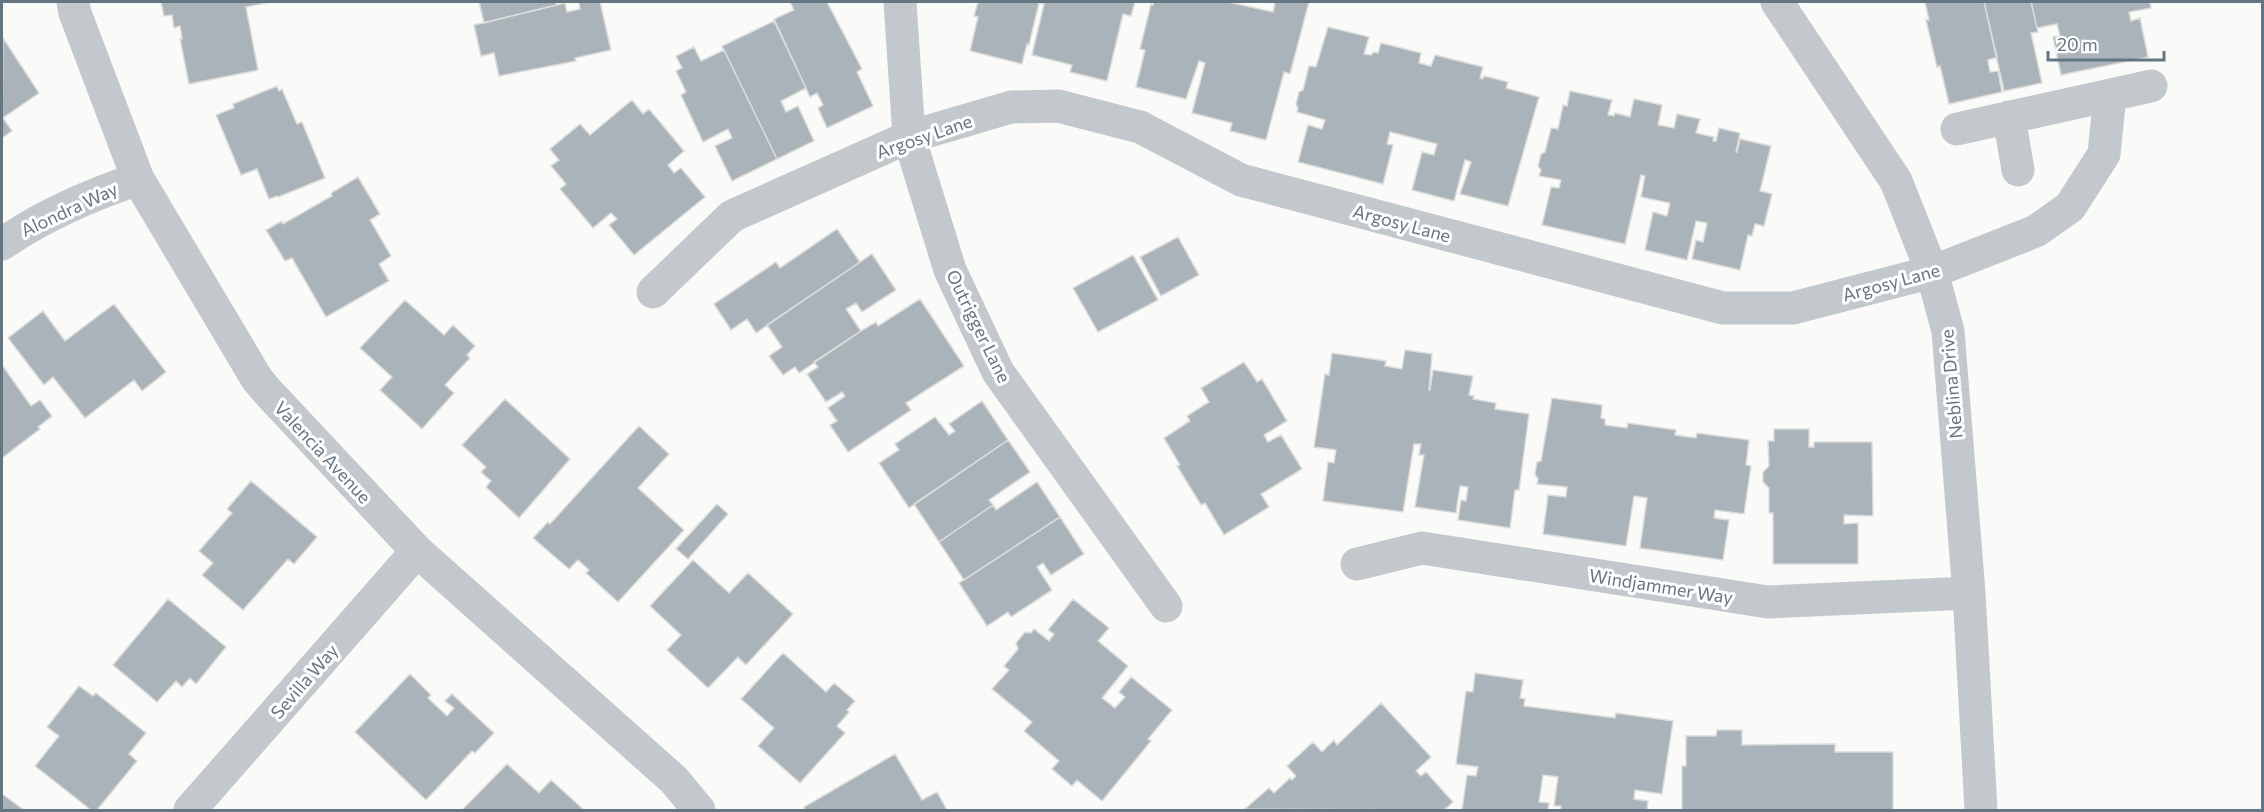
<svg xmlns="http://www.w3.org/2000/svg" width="2264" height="812" font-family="Commissioner,sans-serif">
<rect width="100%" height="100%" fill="#fafaf8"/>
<!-- building -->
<path fill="#aab3b9" stroke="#dcdcda" stroke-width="1.5" d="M161,2H271L246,7L258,70L189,84L180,39H182L180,26L174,28L172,15L164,16Z
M479,2H556L557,5L484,23Z
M579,2H600L611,50L575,58L576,61L499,76L494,53L481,56L474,25L565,3L567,12L580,9Z
M790,2H827L862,69L857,72L873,106L827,128L818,108L823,105L817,93L810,97L774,19L794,10Z
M978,2H1135L1131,16L1123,14L1107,81L1070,72L1072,65L1032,55L1044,4L1039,3L1029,45L1027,44L1022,64L970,51L978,17L974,16Z
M1154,2H1228L1273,12L1275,2H1309L1290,74L1284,72L1266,140L1230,131L1232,123L1192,113L1205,63L1199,61L1186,99L1136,87L1145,50L1140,49L1151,4L1153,5Z
M1925,2H1984L1997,57L1988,60L1990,72L1998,71L2002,92L1949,104L1940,66L1937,67L1926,20H1929Z
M1984,2H2031L2038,32L2031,33L2042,83L2004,91Z
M2031,2H2150L2151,8L2129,12L2131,21L2140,18L2148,57L2061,75L2053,37L2060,36L2057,24L2037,28Z
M774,21L806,88L781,101L786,112L798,106L814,141L777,159L722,46Z
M1328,27L1369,37L1364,54L1372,55L1373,52L1378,53L1381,43L1421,53L1419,63L1431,66L1435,55L1483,67L1480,78L1483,79L1484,76L1508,82L1506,88L1539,97L1508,206L1460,194L1471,162L1465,160L1454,201L1412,190L1422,152L1434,155L1437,144L1390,132L1387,144L1393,145L1383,184L1298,162L1308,125L1322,129L1325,120L1297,112L1298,108L1296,104L1299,92L1303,90L1309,66L1316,67Z
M3,38L39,93L3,118L12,131L2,138Z
M694,47L701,61L724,50L777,159L732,181L715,146L732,138L728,129L703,142L681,95L686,92L676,71L682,68L676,56Z
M277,86L279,91L282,89L297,124L302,122L325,178L278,197L277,196L269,199L257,169L241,175L216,115L234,108L233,104Z
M1570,91L1612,100L1608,115L1614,116L1615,113L1630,117L1634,99L1662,105L1658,125L1674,128L1677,114L1700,119L1696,133L1714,137L1713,141H1716L1719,128L1740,133L1736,152H1737L1740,139L1771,146L1760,191L1772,194L1764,226L1755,224L1752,236L1748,235L1740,270L1692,259L1696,240L1703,242L1707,223L1696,221L1687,260L1645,250L1653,212L1667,216L1670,203L1641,197L1645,176L1641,175L1625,244L1542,225L1551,187L1559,188L1561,180L1539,176L1541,170L1538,166L1541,154L1545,152L1551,128L1558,129L1563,105L1567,106Z
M632,100L643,114L649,109L684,151L668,165L674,173L681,168L705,197L634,255L609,225L617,219L611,213L593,228L560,189L566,184L551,166L559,160L550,149L580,124L590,135Z
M358,177L380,214L370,220L391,256L379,264L389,281L326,317L292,258L285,261L266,230L282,221L283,224L332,196L331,193Z
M837,229L860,262L756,333L747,319L731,330L714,304L776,262L780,268Z
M1178,237L1199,275L1161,296L1140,257Z
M872,254L896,290L862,312L856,303L846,309L861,331L799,373L795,367L783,375L769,356L782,347L767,325Z
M1133,255L1158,300L1098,332L1073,288Z
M920,299L964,366L906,403L911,410L848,452L830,425L837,421L828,408L845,396L842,392L826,402L807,374L818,367L814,362L861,331L876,322L878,326Z
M405,300L444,335L453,325L475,346L467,355L470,358L445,385L454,393L422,429L380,390L392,377L360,348Z
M114,304L166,372L142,391L134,380L85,418L53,377L44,385L8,338L43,311L65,341Z
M1405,350L1432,354L1429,390H1430L1433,370L1473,376L1469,395L1474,396L1473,399L1496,403L1495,409L1529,414L1519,490H1515L1510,528L1458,520L1461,500L1466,501L1468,487L1460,486L1456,513L1415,507L1424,455H1419L1421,444H1414L1403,512L1323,501L1328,462L1334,463L1336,450L1314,447L1325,374L1329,375L1332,353L1386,361L1385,366L1402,369Z
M1244,362L1257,382L1262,379L1287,421L1264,435L1268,442L1281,435L1302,469L1261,494L1269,507L1224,535L1205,503L1201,505L1177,466L1180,465L1164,438L1190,421L1187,416L1209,402L1201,388Z
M2,365L31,406L40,400L52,416L38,427L40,429L2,458Z
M1552,398L1602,405L1601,418L1605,419V425L1627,428L1628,423L1676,430L1675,435L1696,438L1697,433L1749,440L1746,465L1751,466L1744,514L1715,510L1714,518L1729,520L1723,560L1640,548L1647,498L1634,496L1626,546L1543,534L1548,495L1566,497L1567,487L1537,484L1538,479L1535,474L1537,462L1541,461Z
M505,399L570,459L519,518L486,487L491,481L481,472L486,467L462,445Z
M982,401L1008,440L909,508L879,463L899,450L895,444L935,417L949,435L955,431L949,424Z
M639,426L669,454L638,488L684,530L618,602L586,573L589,570L578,560L569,569L533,538L548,522L550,524Z
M1774,429H1809V447H1814V442H1872L1873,516L1844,515V524L1858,523V564H1773V513H1769V488L1763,482V472L1769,466L1768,441H1774Z
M1008,440L1030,472L989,500L993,505L939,542L914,504Z
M251,481L317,537L294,564L288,559L243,610L202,575L213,563L199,551L232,513L227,509Z
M1037,482L1060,517L964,580L939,542L993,505L996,510Z
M717,504L728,514L688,559L676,549Z
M1060,517L1084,554L1051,575L1043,563L1037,567L1052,590L1011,617L1008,612L987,626L959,583Z
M693,560L729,593L748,573L793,614L746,665L738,657L708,688L667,650L681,635L650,606Z
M168,599L226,647L196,684L190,678L182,687L176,681L157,702L113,665Z
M1073,599L1109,628L1098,641L1128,666L1102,698L1115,708L1125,697L1119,692L1131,677L1172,710L1148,739L1151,741L1102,801L1077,780L1072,786L1052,769L1059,761L1024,731L1032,722L992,689L1009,670L1004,666L1018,649L1016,643L1025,632L1031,633L1034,629L1049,641L1054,634L1048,630Z
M783,653L826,692L834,683L855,701L847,710L849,712L837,726L845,733L800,783L758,746L774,728L741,699Z
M1475,673L1523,680L1520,698L1525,699L1524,706L1615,718L1616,713L1673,721L1662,794L1635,790L1634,799L1648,801L1647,810H1560L1561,806H1554L1558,777L1543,775L1539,802L1549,803L1548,810H1462L1467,775L1476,776L1478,767L1456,764L1466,691L1473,692Z
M410,674L431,695L428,698L447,716L454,708L445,701L452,694L494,733L475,753L472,751L426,800L355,732Z
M79,686L93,696L96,693L146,733L129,754L137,761L97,810H91L35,766L59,736L47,727Z
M1381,703L1431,757L1416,771L1421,776L1426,772L1453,802L1444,810L1245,809L1269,788L1274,793L1290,778L1292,780L1296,776L1287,766L1313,742L1322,752L1334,740L1337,745Z
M1717,730H1742V745L1835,744V752H1893V810H1682V766H1686V736H1716Z
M895,754L922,800L937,792L947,810H805L804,807Z
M507,764L539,793L551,780L584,810H462Z
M2,794L24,810H2Z"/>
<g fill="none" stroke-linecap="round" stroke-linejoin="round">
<!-- minor -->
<path stroke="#c3c8cc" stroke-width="33" d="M73,2L75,13L138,179L257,379L267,391L417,551L674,780L699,810
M900,2L909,137L950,270L998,372L1166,606
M1777,2L1896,181L1932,272L1948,331L1969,593L1981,810
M2009,117L2018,170
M1957,129L2151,86
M2,244C44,215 90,195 138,179
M653,292L732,216L909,137L1011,107L1058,106L1140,127L1241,180L1723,308H1793L1932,272L2036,231L2070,207L2104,154L2110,95
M1357,564L1422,548L1768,602L1969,593
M190,810L417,551"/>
</g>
<g text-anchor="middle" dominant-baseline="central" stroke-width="6" stroke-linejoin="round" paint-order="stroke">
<!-- street labels -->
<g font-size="18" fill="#657683" stroke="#fff">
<text transform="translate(924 136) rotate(-19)">Argosy Lane</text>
<text transform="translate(69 209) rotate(-25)">Alondra Way</text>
<text transform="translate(1402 223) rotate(15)">Argosy Lane</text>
<text transform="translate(1891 282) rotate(-15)">Argosy Lane</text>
<text transform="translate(979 326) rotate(64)">Outrigger Lane</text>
<text transform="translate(1951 384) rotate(-95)">Neblina Drive</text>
<text transform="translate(323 452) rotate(47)">Valencia Avenue</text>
<text transform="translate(1661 586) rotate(9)">Windjammer Way</text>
<text transform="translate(304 681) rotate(-49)">Sevilla Way</text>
</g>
</g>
<!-- border -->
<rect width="2264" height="812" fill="none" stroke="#657683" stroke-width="6"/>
<!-- scale -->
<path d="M2048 51v9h116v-9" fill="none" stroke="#657683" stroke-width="3"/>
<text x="2057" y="51" font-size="18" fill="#657683" stroke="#ffffff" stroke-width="4.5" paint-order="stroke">20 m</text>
</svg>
